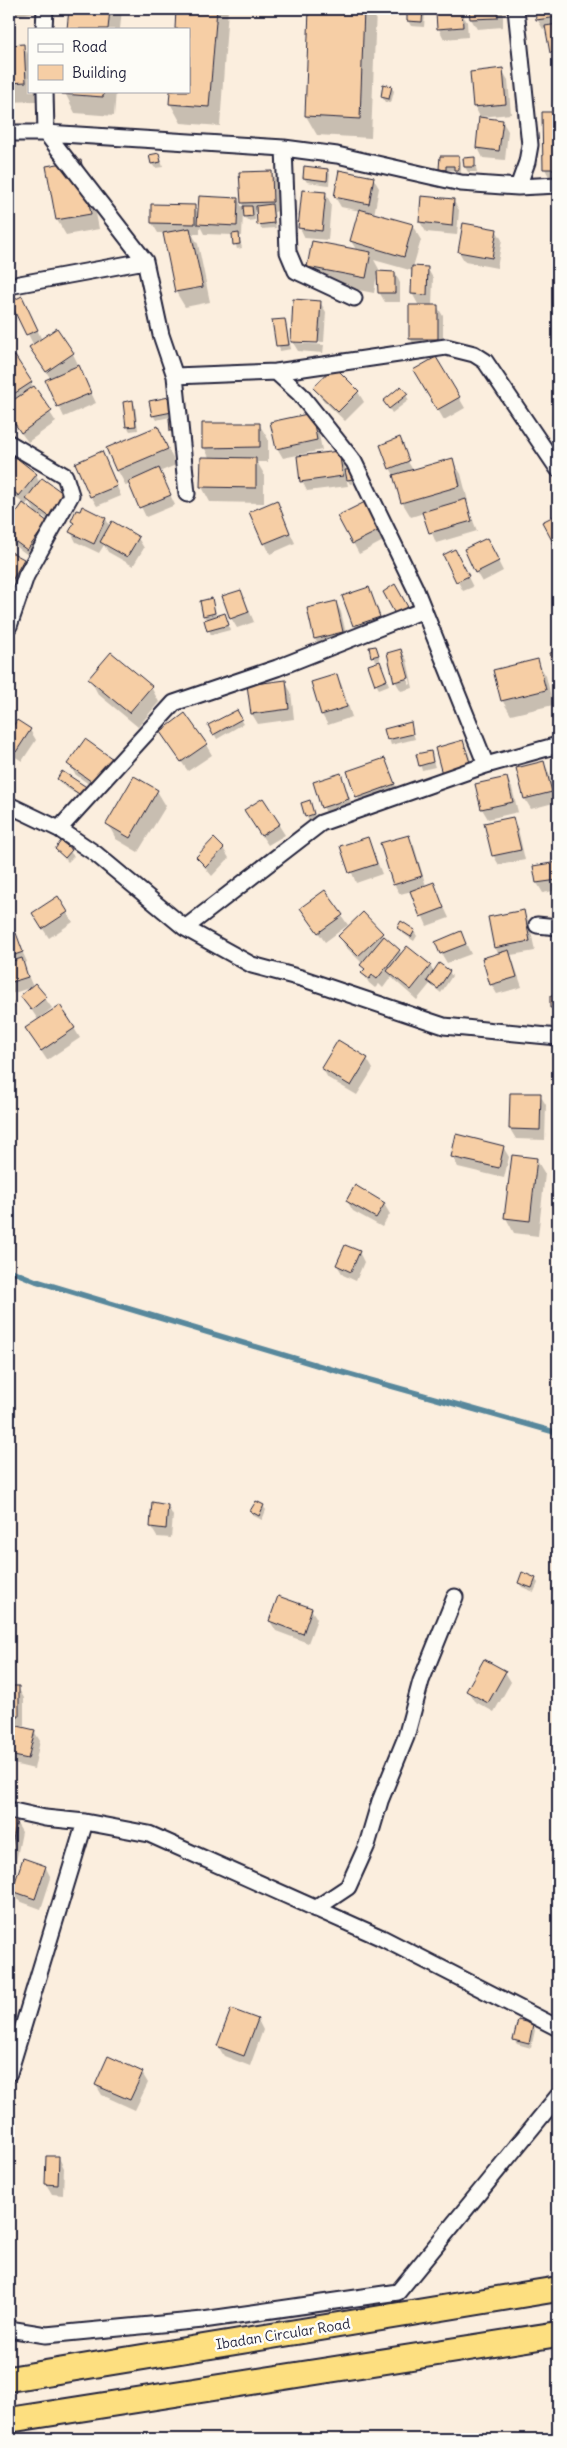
<svg xmlns="http://www.w3.org/2000/svg" width="567" height="2448" font-family="Delius,sans-serif">
<rect width="100%" height="100%" fill="#fbeede"/>
<filter id="ink" filterUnits="userSpaceOnUse"><feTurbulence type="fractalNoise" baseFrequency=".02" numOctaves="2"/><feDisplacementMap in="SourceGraphic" scale="10" xChannelSelector="R" yChannelSelector="G"/><feConvolveMatrix kernelMatrix="1 2 1 2 8 2 1 2 1" color-interpolation-filters="sRGB"/></filter>
<g filter="url(#ink)">
<!-- shadow -->
<path fill="#0003" fill-rule="evenodd" d="M9,9H33L34,12L9,18Z
M70,9H122L120,29H68Z
M177,9H228L220,126L181,123L170,103L189,91V29H176Z
M311,9H376L371,138L317,135L306,116Z
M409,9H422L425,14L424,27L411,26L408,21Z
M470,9H503V27L477,29L471,19Z
M536,9H558V65L551,52L547,29H543L537,19Z
M461,12L467,22L468,37L444,39L439,29Z
M9,46H23L29,55V91H36V101L9,102Z
M502,70L508,80L511,114L480,117L475,107L471,73Z
M391,87L394,91L391,103L385,102L382,97Z
M64,91H116L114,116L75,113Z
M544,113H558V183L553,184L545,169Z
M502,121L508,131L505,160L483,158L478,148Z
M159,154L163,167L155,168L152,164Z
M459,157L461,162V175L456,170H448V174H443L441,169Z
M474,159L477,172H468L465,167Z
M81,161L89,176L99,229L66,235L57,220Z
M327,170L330,174L329,185L307,182L304,178Z
M271,172L277,182L278,211L274,212L276,228L261,229L257,212H255V220L248,221L243,213L242,236H239L242,248L237,249L233,235L204,234L200,226V234H192L198,244L210,302L185,307L176,292L164,233H158L152,223V206H194L199,215L238,200L245,212L242,203Z
M373,178L379,188L374,215L412,225L421,240L413,267L427,268L433,278L432,306H437L443,316V348H416L410,338L419,306L412,293L413,271L374,260L379,269L378,273H395L400,283V302H385L379,292L377,275L374,293L317,282L309,267L357,251L351,241L360,211L341,207L335,197Z
M326,194L331,204L328,240L305,238L300,228Z
M453,200L459,210L457,235L426,232L420,222Z
M496,230L502,240L497,268L465,262L459,252Z
M320,302L326,312L324,342L296,341V343L324,345L323,353L298,351L292,341Z
M27,308L42,340L73,354L78,364L72,368L79,367L96,403L64,417L47,381L51,379L37,358L34,346L28,334Z
M285,320L291,349L280,351L274,321Z
M15,358L56,422L28,442L9,417V362Z
M436,358L465,408L444,420L415,370Z
M334,368L358,392L364,402L345,421L321,398L315,388Z
M401,388L409,400L392,413L387,405Z
M168,398L171,403L174,436L170,417L156,420L153,415Z
M133,402L135,406L138,430L130,431L127,426Z
M311,415L317,424L322,450L283,458L277,448Z
M259,424L268,439V462H257L264,474V503L210,502L202,487L210,459L204,447Z
M158,428L176,465L159,472L175,505L146,517L130,484L126,486L118,471L108,449Z
M399,439L409,459L407,455L405,457L413,470L452,460L461,474L468,501L466,502L477,531L436,543L424,513L411,517L402,502L395,477L390,468Z
M339,452L344,462L346,472L361,482L350,484L346,477L348,486L307,491L302,481Z
M102,453L121,496L97,506L91,496Z
M14,457L36,475L57,527L43,516L41,518L53,533L33,559L9,541V525L24,504L9,492V463ZM29,501L37,515L25,506Z
M276,502L295,543L270,554L251,512Z
M364,503L385,540L359,554L339,516Z
M106,519L110,527L138,538L144,548L133,566L108,552L104,545L99,553L76,542L71,532L74,525L72,521Z
M492,549L503,571L482,582L476,572Z
M9,552L23,560L29,570L14,596L9,593Z
M444,556L460,561L473,587L463,591Z
M369,588L384,627L360,635L354,625Z
M241,591L254,622L237,628L231,618Z
M211,600L217,617L227,620L230,630L211,635L204,615Z
M336,602L341,612L348,642L321,649L315,639Z
M376,647L380,660L375,661L371,648Z
M401,650L407,660L413,688L401,691L395,681ZM403,660H405L411,684L409,685Z
M537,661L546,676L553,705L511,715L502,700Z
M382,667L389,685L379,689L376,684Z
M337,676L342,686L352,717L328,725L322,715L312,683Z
M90,679L151,687L159,702L138,727L98,694Z
M285,682L291,692L294,719L258,724L252,714Z
M236,712L243,724L217,739L210,726Z
M17,721L30,730L36,740L22,761L9,753V734Z
M410,724L415,739L391,745L386,730Z
M167,742L206,745L212,755L188,771Z
M463,742L468,752L476,776L449,784Z
M430,752L435,767L422,770L420,765Z
M384,759L399,794L363,807L358,797Z
M112,760L101,793L75,774L69,764Z
M544,763L549,773L557,802L531,809L525,799Z
M340,775L354,809L328,818L314,783Z
M507,778L512,788L518,812L488,819L482,809L476,785Z
M59,779L87,789L85,800L61,784Z
M157,791L166,806L138,852L116,839L108,824Z
M263,800L285,835L268,845L251,820Z
M309,801L316,819L309,821L306,816Z
M513,819L518,829L525,860L499,865L493,855Z
M408,836L414,846L426,886L433,883L449,918L427,926L412,891L400,894L394,884Z
M368,838L382,874L356,883L342,847Z
M61,843L74,856L68,862L56,849Z
M223,848L229,858L212,876L197,858Z
M558,863V890L543,893L537,883L534,867Z
M9,885L12,895H9Z
M325,892L348,925L325,942L301,908Z
M57,898L73,922L49,938L39,923Z
M523,912L529,922L535,951L511,955L522,987L497,994L491,984L499,955L495,947Z
M401,923L414,931L417,936L414,941L401,932L398,928Z
M461,933L471,954L447,963L441,953Z
M382,934L402,954L430,966L434,972H449L452,976L441,993L430,984L417,1000L391,977L383,988L379,984L375,988L369,983L363,973L365,971L363,964L345,946L340,936Z
M15,935L27,962L23,964L33,987L35,985L52,1008L41,1017L74,1028L80,1038L47,1060L33,1039L39,1021L22,996L32,987L11,994L9,991V937Z
M9,995L16,1007L9,1012Z
M551,997H558V1012H554L552,1007Z
M367,1059L373,1069L357,1095L328,1078L322,1068Z
M511,1094L540,1095L546,1105L545,1140L516,1139L510,1129Z
M503,1147L509,1157L504,1178L458,1167L452,1156Z
M536,1159L545,1174L538,1236L514,1233L506,1218Z
M347,1201L384,1204L390,1214L382,1227L353,1211Z
M359,1252L364,1262L356,1281L343,1275L337,1265Z
M168,1506L173,1516L171,1538L157,1537L151,1527Z
M263,1506L266,1510L262,1520L254,1516L252,1511Z
M535,1579L538,1583L534,1592L522,1587L519,1583Z
M311,1609L317,1619L308,1643L276,1631L270,1621Z
M485,1660L505,1672L511,1682L494,1712L474,1701L468,1691Z
M9,1687L18,1688L24,1698V1726H18L34,1731L40,1741L34,1769L9,1763V1725L13,1726L9,1720Z
M9,1821L16,1822L22,1832L16,1862L9,1861Z
M24,1860L46,1868L51,1878L41,1909L19,1901L13,1891Z
M9,1864L14,1874L9,1893Z
M232,2010L258,2020L263,2030L250,2066L224,2056L218,2046Z
M532,2025L535,2030L531,2048L517,2044L514,2040Z
M142,2073L148,2083L135,2110L102,2095L96,2085Z
M59,2158L64,2168L63,2195L52,2194L46,2184Z"/>
<g fill="none" stroke-linecap="round" stroke-linejoin="round">
<!-- stream -->
<path stroke="#59889c" stroke-width="5.5" d="M9,1270L36,1281L327,1368L558,1433"/>
</g>
<!-- building -->
<path fill="#f6cea5" stroke="#22223b" d="M69,9H110L108,29H67Z
M176,9H217L209,107L169,104L170,91H189V29H175Z
M309,9H364L360,119L305,116Z
M407,9H423L422,22L407,21Z
M469,9H498V18L470,19Z
M535,9H558V17L536,20Z
M462,11L463,27L437,29L436,13Z
M558,24V51L550,53L545,26Z
M24,44L26,82L9,83V45Z
M503,68L506,104L473,107L470,72Z
M383,84L392,86L389,99L381,97Z
M62,91H104L103,97L62,94Z
M542,112H558V169H543Z
M479,117L503,120L499,151L476,148Z
M159,153L161,162L151,164L149,155Z
M440,156H459V170H454V166H446V170L439,169Z
M475,157V167H464L463,158Z
M81,160L91,214L56,220L46,166Z
M304,166L328,169L327,181L303,178Z
M339,170L374,177L369,204L334,197Z
M272,171L273,202L241,203L239,172Z
M302,190L326,192L322,231L298,228Z
M199,196L238,198L237,226L197,224Z
M421,196L454,199L452,226L419,222Z
M151,204L195,205V224L151,223Z
M272,204L274,223L257,225L256,206Z
M243,206H252L253,216L244,217Z
M359,209L413,224L404,257L350,241Z
M463,223L497,229L492,258L458,252Z
M190,228L203,287L175,292L163,233Z
M239,233L240,244L233,245L232,234Z
M312,241L371,252L366,278L307,267Z
M412,266L428,267L427,295L411,294Z
M377,271L395,272V293H378Z
M22,296L38,330L26,335L10,302Z
M293,299L321,301L318,343L291,342Z
M409,305H438V339H409Z
M285,319L289,345L276,346L272,320Z
M57,328L74,353L46,372L29,347Z
M15,356L32,382L9,397V360Z
M436,357L460,397L437,410L413,370Z
M79,365L91,393L57,407L45,380Z
M334,366L359,391L338,412L313,388Z
M34,386L52,411L21,433L9,415V403Z
M401,386L408,394L389,409L383,401Z
M169,397L172,412L152,416L149,401Z
M133,400L136,426L126,427L123,402Z
M312,413L317,440L276,449L270,422Z
M176,417L177,431H170L169,418Z
M202,423H260V447L202,448Z
M158,426L168,449L116,471L106,448Z
M400,437L409,461L389,469L380,445Z
M102,451L117,486L90,497L75,463Z
M339,451L343,476L300,482L297,456Z
M13,455L37,474L19,496L9,488V461Z
M201,457L256,458V488L200,487Z
M453,458L460,486L401,503L393,475Z
M159,468L171,495L139,508L128,482Z
M358,469L359,478L347,480L345,470Z
M42,478L67,496L51,518L26,499Z
M466,499L472,521L429,533L422,512Z
M277,500L290,533L263,544L249,512Z
M365,502L380,530L352,544L337,516Z
M23,503L48,522L27,550L9,537V523Z
M82,506L106,518L94,544L69,532L74,523L71,521L76,510L80,511Z
M558,514V547L556,548L542,522Z
M112,521L139,537L127,557L100,542Z
M487,538L499,561L475,573L464,549Z
M455,549L469,576L456,582L443,555Z
M9,551L24,559L9,586Z
M395,584L408,607L395,614L383,592Z
M369,587L380,617L353,626L342,596Z
M241,590L249,612L230,619L222,596Z
M212,598L215,613L203,616L200,601Z
M336,601L343,632L314,639L307,608Z
M225,613L229,625L207,631L204,620Z
M376,646L379,655L371,657L369,647Z
M401,649L409,678L394,682L387,653Z
M558,651V679L556,680L550,653Z
M111,652L152,686L129,713L88,679Z
M538,659L546,690L501,701L493,670Z
M380,661L387,680L375,685L368,665Z
M337,674L347,707L321,715L311,682Z
M286,680L289,709L251,714L247,685Z
M237,710L242,719L213,735L208,725Z
M185,713L207,744L181,762L160,732Z
M17,720L31,729L16,752L9,748V732Z
M411,722L413,734L387,740L384,729Z
M85,739L113,759L95,784L67,764Z
M463,740L471,766L442,774L435,748Z
M431,751L433,762L419,766L416,754Z
M385,758L395,784L356,798L347,771Z
M544,761L552,792L524,799L516,768Z
M62,771L88,788L82,796L57,779Z
M341,773L349,799L321,808L313,782Z
M134,776L158,790L130,838L106,824Z
M507,777L513,802L481,809L475,784Z
M263,798L280,824L261,836L244,810Z
M310,800L314,814L305,817L301,803Z
M513,817L521,850L492,856L484,823Z
M409,835L422,876L393,885L380,843Z
M368,837L377,864L349,873L340,846Z
M214,838L224,848L206,867L196,857Z
M61,841L72,850L65,858L55,849Z
M558,862V880L536,883L533,866Z
M434,882L444,908L420,917L410,891Z
M325,890L343,915L318,933L300,908Z
M58,896L68,912L42,929L32,913Z
M524,910L530,941L494,948L488,917Z
M363,912L383,933L358,956L338,936Z
M401,921L415,930L411,937L397,928Z
M461,931L466,944L440,954L435,942Z
M16,933L23,952L9,957V935Z
M384,936L400,950L377,979L372,975L369,979L361,973L365,969L360,965Z
M407,946L431,965L411,990L387,971Z
M509,950L517,977L490,985L482,958Z
M22,958L28,977L9,983V962Z
M439,963L450,971L438,989L427,981Z
M35,983L47,997L31,1010L20,996Z
M550,996H558V1007L550,1008Z
M60,1005L75,1028L41,1051L25,1028Z
M338,1040L368,1058L351,1086L321,1068Z
M510,1093H541L540,1130L509,1129Z
M456,1134L504,1146L499,1168L451,1157Z
M512,1155L537,1158L530,1221L504,1218Z
M355,1185L385,1203L376,1218L346,1201Z
M345,1245L360,1251L351,1272L336,1265Z
M256,1501L264,1505L259,1516L250,1511Z
M152,1502L168,1505L166,1529L150,1527Z
M522,1572L536,1578L532,1588L518,1583Z
M278,1596L312,1608L303,1634L269,1621Z
M484,1659L506,1671L488,1703L466,1691Z
M9,1686H19V1717L9,1716Z
M9,1724L35,1730L28,1759L9,1755Z
M9,1819L17,1821L10,1853L9,1852Z
M23,1858L46,1866L35,1899L12,1891Z
M231,2009L258,2019L244,2056L217,2046Z
M518,2020L533,2024L529,2044L513,2040Z
M108,2056L143,2072L130,2100L95,2085Z
M46,2156H59L58,2185L45,2184Z"/>
<g fill="none" stroke-linecap="round" stroke-linejoin="round">
<!-- minor casing -->
<g stroke="#22223b" stroke-width="19">
<path id="minor" d="M516,9L530,145L527,162L518,187
M44,29L45,9
M9,133H46L45,91
M46,133L145,261L161,335L175,376L276,372L300,394L354,462L415,588L486,765
M46,133L284,148L337,155L461,183L518,187L558,185
M284,148L288,252L296,271L354,298
M9,286L145,261
M276,372L446,347L474,354L485,361L558,469
M175,376L187,494
M9,443L65,476L71,495L26,576L9,626
M9,805L59,829L96,854L185,928L252,965L301,978L444,1026L558,1037
M59,829L174,703L277,668L424,610
M537,925L558,927
M185,928L321,823L486,765L558,745
M9,1810L45,1818L85,1822L149,1834L382,1938L558,2028
M315,1909L348,1887L367,1845L380,1801L406,1737L421,1681L455,1597
M9,2073L85,1822
M9,2329L46,2335L203,2320L398,2292L558,2096"/>
</g>
<!-- trunk casing -->
<g stroke="#22223b" stroke-width="28">
<path id="trunk" d="M9,2379L558,2289
M9,2420L558,2334"/>
</g>
<!-- minor -->
<use href="#minor" stroke="#fdfcf7" stroke-width="15"/>
<!-- trunk -->
<use href="#trunk" stroke="#fddf80" stroke-width="24"/>
</g>
</g>
<g text-anchor="middle" dominant-baseline="central" stroke-width="5" stroke-linejoin="round" paint-order="stroke">
<!-- street labels -->
<g font-size="14" fill="#22223b" stroke="#fdfcf7">
<text transform="translate(283 2334) rotate(-9)">Ibadan Circular Road</text>
</g>
</g>
<!-- margin -->
<rect width="567" height="2448" fill="none" stroke="#fdfcf7" stroke-width="30"/>
<rect x="15" y="15" width="537" height="2418" fill="none" stroke="#22223b" stroke-width="2" filter="url(#ink)"/>
<!-- legend -->
<rect x="28" y="28" width="162" height="65" fill="#fdfcf7" stroke="#a5a5ac"/>
<rect x="38" y="44" width="25" height="8" fill="#fdfcf7" stroke="#a5a5ac"/>
<text x="72" y="52" font-size="15" fill="#22223b">Road</text>
<rect x="38" y="65" width="25" height="15" fill="#f6cea5" stroke="#a5a5ac"/>
<text x="72" y="78" font-size="15" fill="#22223b">Building</text>
</svg>
